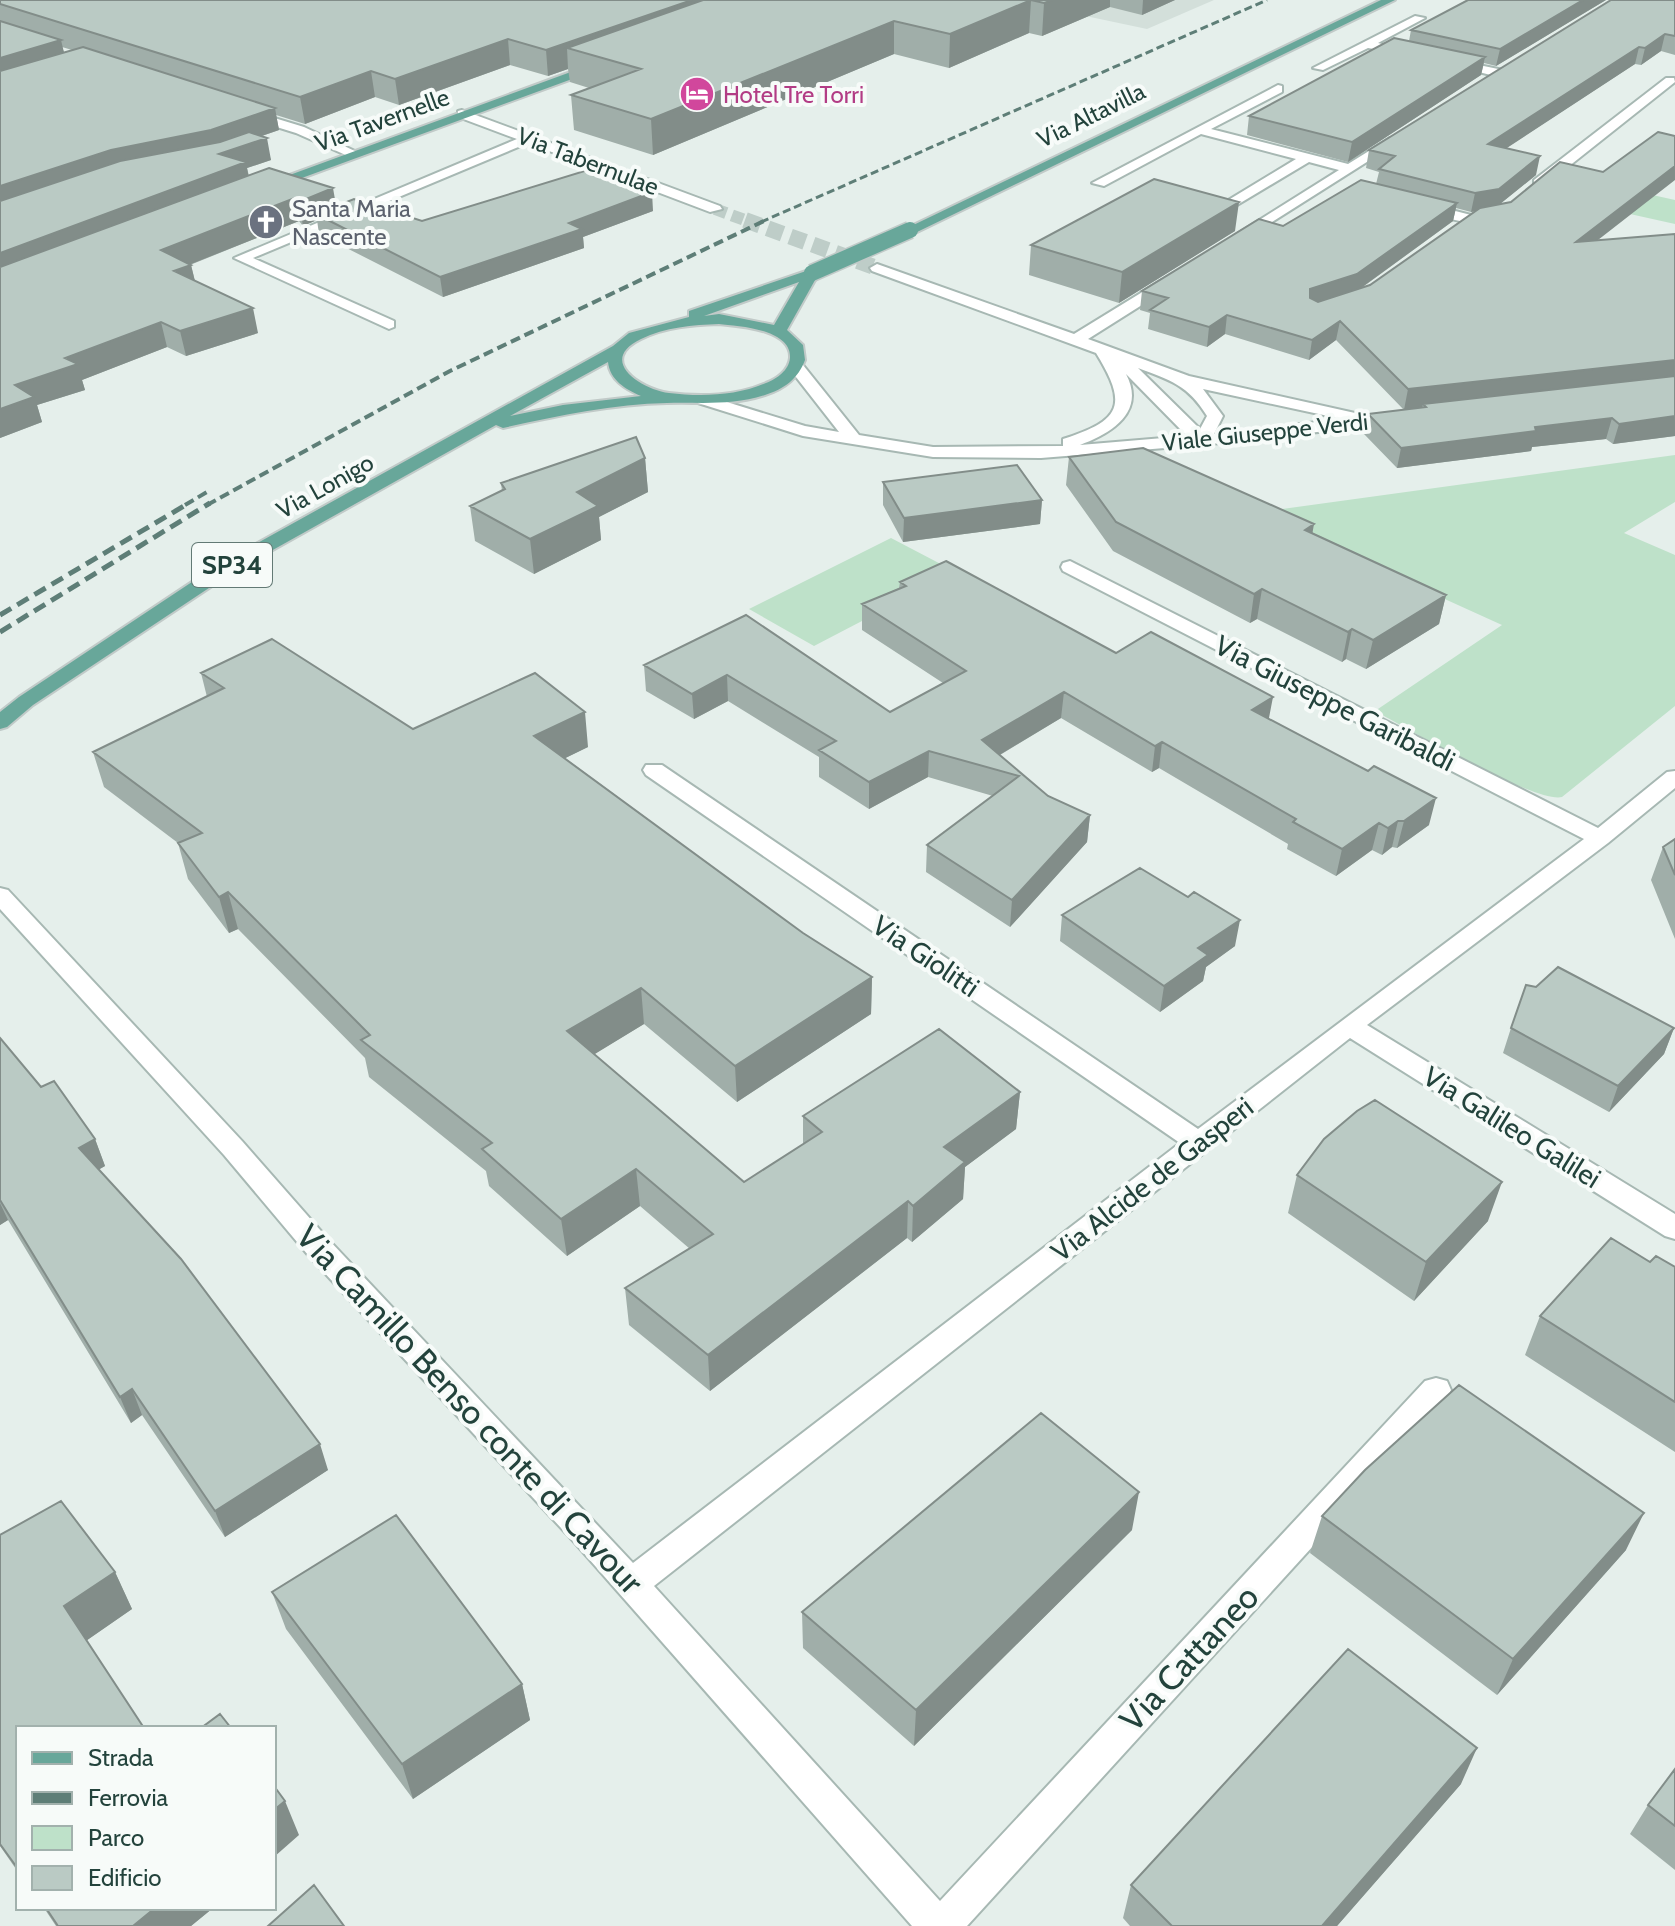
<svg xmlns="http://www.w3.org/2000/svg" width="1675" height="1926" font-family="Cabin,sans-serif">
<rect width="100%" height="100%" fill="#e5efeb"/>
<!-- built -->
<path fill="#d3dfda" d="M1087,0H1214L1147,29L1062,11Z"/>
<!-- green -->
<path fill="#bee1c9" d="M1648,194L1675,200V224L1630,214Z
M1675,455V502L1624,533L1675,555V706L1562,797C1536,804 1405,727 1375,711L1502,625L1262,516L1275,510Z
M891,538L956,572L814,646L749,609Z"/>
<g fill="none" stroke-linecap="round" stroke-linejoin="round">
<!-- minor-tunnel-far1 -->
<path stroke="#becdc8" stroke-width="12" stroke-dasharray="12 6" stroke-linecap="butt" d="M715,209L750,222"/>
<!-- minor-tunnel -->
<path stroke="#becdc8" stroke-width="16" stroke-dasharray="16 8" stroke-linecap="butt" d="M745,220L877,268"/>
<!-- minor casing -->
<g stroke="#a7b8b3" stroke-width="4">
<path id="minor" d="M1415,16L1425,18L1378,43L1415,52V56L1368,48L1323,70L1313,68Z
M1450,59L1503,70L1505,73L1499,77L1446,64L1444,62Z
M1666,78H1674L1675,82L1544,186H1534V180Z
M1278,85L1282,86V92L1211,129L1348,164L1390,138L1400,141L1239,243L1232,239L1234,236L1339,170L1309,162L1212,220L1205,216L1207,213L1296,159L1201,134L1104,186L1092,183Z
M245,109L304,127L359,153L348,156L296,133L241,116V110Z
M462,110L720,206L722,209L710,212L528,143L253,258L394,321V327L389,329L234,258L517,139L458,117V111Z
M1424,203L1471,215L1498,211L1505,215C1481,232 1445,217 1419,210L1417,207Z
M877,264L1074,334L1162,280H1172V286L1088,339L1189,376L1355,413L1356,418L1398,413L1406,418L1398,423L1202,445L1041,458L933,457L803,436L698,403V397L704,395L805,426L839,432L789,368L797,363L803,365L859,435L933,447L1063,446V439C1122,420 1128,405 1096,353L872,271L870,268ZM1138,368C1170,380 1188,385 1207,416L1200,429ZM1126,374L1187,436L1080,445C1112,433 1146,412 1126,374ZM1203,389L1342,419L1214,434L1223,416Z
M1070,561L1598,828L1667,772L1675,771V788L1608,843L1367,1025L1675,1214V1239L1665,1236L1350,1038L654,1586L940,1901L1425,1381L1436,1378L1447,1381L1451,1390L1447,1399L967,1926H912L574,1542L308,1255L224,1155L0,909V888L8,890L242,1141L328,1239L633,1563L1180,1143L646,775L643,770L646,765H662L1198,1129L1584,839L1063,571L1061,567L1063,563Z"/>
</g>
<!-- major casing -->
<g stroke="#c1cac8" stroke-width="4">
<path id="major" d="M1381,0H1395L915,233L903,230Z
M598,62L602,64V68L269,190L257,187Z
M812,269L819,273L787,330L803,345L805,360C798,379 784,389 765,395C732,406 701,402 667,403C613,404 556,416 503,428L496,425L230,574L33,705L7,727L0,729V712L19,697L216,566L613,346L629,333L689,317V311ZM799,282L774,325L719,314L704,316ZM719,324C738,326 792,329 790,358C789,370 777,379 766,383C737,396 700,397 669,393C640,389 597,360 641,339C665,327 693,325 719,324ZM608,362C610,380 625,389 641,396L563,405L510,416Z"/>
</g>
<!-- minor -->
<use href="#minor" fill="#fff" fill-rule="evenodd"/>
<!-- major -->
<use href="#major" fill="#68a79a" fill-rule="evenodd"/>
<!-- rail-far2 -->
<path stroke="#5e7e77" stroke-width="3" stroke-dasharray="8 4" stroke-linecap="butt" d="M761,222L1267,0"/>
<!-- rail-far1 -->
<path stroke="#5e7e77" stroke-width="4" stroke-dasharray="10 5" stroke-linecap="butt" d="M185,505L207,492
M207,505L450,371L766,220"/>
<!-- rail -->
<path stroke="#5e7e77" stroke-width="5" stroke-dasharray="13 7" stroke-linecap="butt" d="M0,615L189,503
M0,632L210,503"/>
<!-- major-bridge casing -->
<g stroke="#c1cac8" stroke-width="19" stroke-linecap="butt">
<path id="major-bridge" d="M812,273L910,230"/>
</g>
<!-- major-bridge -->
<use href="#major-bridge" stroke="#68a79a" stroke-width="16"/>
</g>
<!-- wall -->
<path fill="#a0aea9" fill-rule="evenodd" d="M0,0H1175L1142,15L1110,7L1042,36L1029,33L949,68L894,54L653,155L574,130L571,95L589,88L570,82L568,69L548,76L510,65L399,105L375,97L305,124L276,115L279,130L262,136L271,160L247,168L249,176L336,206L422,221L653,211L583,237L584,248L443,297L319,234L317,220L303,226L299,221L190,265H191L195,281L258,333L186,356L167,347L82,380L85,390L37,405L42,422L0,438ZM62,47L72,50L64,52Z
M1606,0L1496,66L1484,63L1481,75L1348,162L1247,135L1249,116L1409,41L1411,30Z
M1675,0V55L1661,51L1641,65L1635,64L1506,148L1536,175L1500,204L1598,240L1675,234V436L1613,444L1606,439L1532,447L1531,451L1397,468L1364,434L1368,414L1404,410L1336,340L1309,360L1225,334L1207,347L1148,329L1150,313L1140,310L1142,291L1376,184L1379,172L1366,168L1369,150ZM1456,208L1471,212L1475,211L1370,285L1360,289L1453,221Z
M1235,231L1119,303L1029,275L1031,245Z
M1069,457L1313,533L1446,595L1439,624L1366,669L1346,659L1342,662L1257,619L1250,623L1113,551L1066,485Z
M645,458L648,492L599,517L601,540L534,574L475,541L470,506L502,491L501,483Z
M883,482L1042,500L1040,524L903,542L883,505Z
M900,582L1116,653L1269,719L1429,825L1397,848L1392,847L1382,855L1372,850L1336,876L1287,849L1288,844L1159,768L1152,772L1061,718L1000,755L1048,796L1090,815L1087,842L1010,927L926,872L927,845L993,796L928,777L869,809L819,777V757L728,701L694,719L646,691L644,665L746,615L890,712L943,683L862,630V604L899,588Z
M201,673L413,729L588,747L565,758L803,933L872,977L871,1014L737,1102L644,1024L594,1054L744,1182L803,1144V1116L1020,1092L1016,1129L965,1167L963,1199L912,1242L907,1238L710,1391L629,1325L625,1288L690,1249L640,1206L567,1256L489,1186L486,1171L369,1077L365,1058L238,929L229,933L188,879L178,843L104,787L93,752L207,697Z
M1675,839V939L1651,880L1663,847Z
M1062,915L1235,946L1206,967L1203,981L1160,1012L1060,941Z
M1511,1028H1674L1664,1054L1609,1112L1503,1053Z
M0,1038L41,1087L95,1139L105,1166L98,1170L328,1470L225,1537L142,1415L131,1423L8,1220L0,1225Z
M1297,1175L1488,1221L1414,1301L1288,1213Z
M1650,1262L1675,1267V1452L1525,1355L1540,1316Z
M1322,1516L1626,1550L1497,1695L1310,1553Z
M1132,1530L914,1746L803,1648L802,1612Z
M0,1535L115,1572L132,1609L87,1640L18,1728V1872L0,1846Z
M272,1592L522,1684L530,1720L413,1799L286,1629Z
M1675,1769V1870L1630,1834L1648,1805Z
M1461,1784L1337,1926H1130L1123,1918L1131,1885Z
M44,1908H213L191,1926H56Z"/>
<!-- shaded-wall -->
<path fill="#828d89" d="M692,0H739L567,48L568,69L548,76L546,50Z
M1031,0L1029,33L949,68L950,34Z
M1053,0H1110V7L1042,36L1044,3Z
M1143,0H1175L1142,15Z
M1583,0H1606L1496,66L1500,49Z
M894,21V54L653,155L651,119Z
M1665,34L1661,51L1641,65L1645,48Z
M508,39L510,65L399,105L395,79Z
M61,40L66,61L0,81V58Z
M1639,47L1635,64L1484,163L1488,144Z
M1485,57L1481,75L1348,162L1352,142Z
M371,71L375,97L305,124L300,97Z
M275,108L279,130L215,152L0,211V186L111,150Z
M267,138L271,160L247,168L250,184L0,280V253L219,154Z
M1540,156L1536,175L1495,208L1471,212L1475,193Z
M1675,166V180L1571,261L1576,242Z
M333,188L337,211L316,214L317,220L303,226L299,202Z
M652,192L653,211L583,237L584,248L443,297L440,277L569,223Z
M295,198L299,221L166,274L161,250Z
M1239,202L1235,231L1119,303L1122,272Z
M1457,203L1453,221L1354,293L1307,308L1310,289Z
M191,265L197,290L174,271Z
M253,308L258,333L186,356L180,331Z
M1227,315L1225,334L1207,347L1209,327Z
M1340,321L1336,340L1309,360L1312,340Z
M161,322L167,347L82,380L85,390L37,405L42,422L0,438V409L15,385L65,358Z
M1675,360V379L1423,404L1422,408L1404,410L1408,389Z
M1675,416V436L1613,444L1619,424Z
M1612,418L1606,439L1532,447L1531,451L1397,468L1401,448L1535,427Z
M645,458L648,492L599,517L601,540L534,574L530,539L577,492Z
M1042,500L1040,524L903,542L904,518Z
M1314,524L1309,553L1305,530Z
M1262,589L1257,619L1250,623L1254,594Z
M1446,595L1439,624L1366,669L1373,640Z
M1352,629L1346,659L1342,662L1348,632Z
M727,675L728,701L694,719L692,694Z
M1064,692L1061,718L981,766L982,740Z
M1273,697L1268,723L1252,710Z
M585,712L588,747L539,771L534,736Z
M1162,742L1159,768L1152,772L1155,746Z
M929,751L928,777L869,809V782Z
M1436,798L1429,825L1397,848L1404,821Z
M1090,815L1087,842L1010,927L1012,900Z
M1398,821L1392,847L1382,855L1388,828Z
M1379,823L1372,850L1336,876L1342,849Z
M228,892L238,929L229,933L219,897Z
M1240,920L1235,946L1206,967L1203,981L1160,1012L1164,986L1198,948Z
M872,977L871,1014L737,1102L735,1066Z
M641,988L644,1024L572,1068L567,1031Z
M1674,1028L1664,1054L1609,1112L1618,1086Z
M1020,1092L1016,1129L965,1167L963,1199L912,1242L913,1206L944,1147Z
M95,1139L105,1166L89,1175L79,1148Z
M636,1169L640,1206L567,1256L561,1219Z
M1502,1182L1488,1221L1414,1301L1426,1262Z
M908,1201L907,1238L710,1391L708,1355Z
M0,1203L8,1220L0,1225Z
M132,1389L142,1415L131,1423L120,1397Z
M320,1444L328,1470L225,1537L215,1511Z
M1139,1492L1132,1530L914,1746L916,1710Z
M1644,1513L1626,1550L1497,1695L1513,1659Z
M115,1572L132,1609L83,1643L64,1606Z
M522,1684L530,1720L413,1799L402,1764Z
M1477,1748L1461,1784L1337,1926H1322Z
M285,1801L299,1835L274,1857V1810Z
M155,1908H213L191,1926H133Z"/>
<!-- building -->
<path fill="#bacac4" stroke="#828d89" stroke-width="2" d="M0,0H692L546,50L508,39L395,79L371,71L300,97L0,4Z
M703,0H1053L1044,3L1031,0L950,34L894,21L651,119L571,95L641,69L567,48Z
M1468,0H1583L1500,49L1411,30Z
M1611,0H1675V36L1665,34L1645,48L1639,47L1488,144L1540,156L1499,189L1475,193L1379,169L1395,156L1369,150Z
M0,21L61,40L0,58Z
M1394,38L1485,57L1352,142L1249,116Z
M83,47L275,108L211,130L111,150L0,186V71Z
M249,132L267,138L219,154L246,162L0,253V201L120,161L220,142Z
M1658,132L1675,136V166L1576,242L1675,234V360L1408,389L1340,321L1312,340L1227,315L1209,327L1150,310L1168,298L1142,291L1259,219L1283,226L1361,180L1457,203L1357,274L1310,289V298L1318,302L1370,285L1480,208L1511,202L1560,162L1603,172Z
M269,168L333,188L299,202L295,198L161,250L191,265L174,271L253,308L180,331L161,322L65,358L78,364L15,385L34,397L0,409V267Z
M591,169L652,192L569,223L582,229L440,277L316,214L354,199L422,221Z
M1154,179L1239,202L1122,272L1031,245Z
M1675,376V416L1619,424L1612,418L1535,427L1536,431L1401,448L1368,414L1426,407L1423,404Z
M636,437L645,458L577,492L598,506L530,539L470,506L505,489L501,483Z
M1143,448L1314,524L1305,530L1446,595L1373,640L1352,629L1348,632L1262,589L1254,594L1116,522L1069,457Z
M1017,465L1042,500L904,518L883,482Z
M946,561L1116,653L1151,632L1273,697L1252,710L1368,771L1374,766L1436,798L1404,821H1398L1388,828L1379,823L1342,849L1293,822L1296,819L1162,742L1155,746L1064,692L982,740L1048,796L1090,815L1012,900L927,845L1019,776L929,751L869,782L819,750L836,741L727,675L692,694L644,665L746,615L890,712L966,671L862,604L906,586L900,582Z
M272,639L413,729L535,673L585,712L534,736L803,933L872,977L735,1066L641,988L567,1031L744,1182L822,1132L803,1116L939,1029L1020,1092L944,1147L965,1162L913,1206L908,1201L708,1355L625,1288L713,1234L636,1169L561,1219L482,1149L492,1143L361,1040L370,1035L228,892L219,897L178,843L202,833L93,752L224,688L201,673Z
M1675,839V875L1663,847Z
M1140,868L1188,897L1194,892L1240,920L1198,948L1208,955L1164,986L1062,915Z
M1558,967L1674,1028L1618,1086L1511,1028L1526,985L1536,987Z
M0,1038L41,1087L54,1081L95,1139L79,1148L181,1259L320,1444L215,1511L132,1389L120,1397L0,1200Z
M1375,1100L1502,1182L1426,1262L1297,1175L1324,1139L1357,1111Z
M1611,1238L1650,1262L1656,1256L1675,1267V1402L1540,1316Z
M1459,1385L1644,1513L1513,1659L1322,1516L1365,1470Z
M1041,1413L1139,1492L916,1710L802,1612Z
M61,1501L115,1572L64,1606L144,1728H18V1869L0,1844V1535Z
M396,1515L522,1684L402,1764L272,1592Z
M1348,1649L1477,1748L1322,1926H1172L1131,1885Z
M220,1714L231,1728H201Z
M1675,1769V1826L1648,1805Z
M274,1786L285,1801L274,1810Z
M314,1885L344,1926H268Z
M46,1908H155L133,1926H58Z"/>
<!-- icons -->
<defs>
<g id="hotel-disc" transform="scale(1.8)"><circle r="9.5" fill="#d1479c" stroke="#f7fbf9"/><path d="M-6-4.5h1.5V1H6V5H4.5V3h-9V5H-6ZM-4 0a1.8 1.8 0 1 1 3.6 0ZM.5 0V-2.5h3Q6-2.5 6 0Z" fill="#fff"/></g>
<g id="church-disc" transform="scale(1.8)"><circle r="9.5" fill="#6b7280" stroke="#f7fbf9"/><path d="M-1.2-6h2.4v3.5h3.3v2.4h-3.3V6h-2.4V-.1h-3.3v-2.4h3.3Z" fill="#fff"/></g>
</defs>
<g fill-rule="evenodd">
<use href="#hotel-disc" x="697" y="94"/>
<use href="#church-disc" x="266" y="222"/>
</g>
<g text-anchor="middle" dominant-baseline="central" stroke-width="8" stroke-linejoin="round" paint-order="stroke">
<!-- far-hotel labels -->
<g font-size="24" fill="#b23c85" stroke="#f7fbf9" text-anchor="start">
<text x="723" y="94">Hotel Tre Torri</text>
</g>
<!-- far-street labels -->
<g font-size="24" fill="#23433c" stroke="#f7fbf9">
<text transform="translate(1091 115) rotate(-26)">Via Altavilla</text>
<text transform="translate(382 120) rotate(-20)">Via Tavernelle</text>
<text transform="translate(588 161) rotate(21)">Via Tabernulae</text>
<text transform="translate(1265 432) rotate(-6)">Viale Giuseppe Verdi</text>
<text transform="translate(325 486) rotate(-29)">Via Lonigo</text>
</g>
<!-- far-worship labels -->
<g font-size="24" fill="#5b616d" stroke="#f7fbf9" text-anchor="start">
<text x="292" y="208">Santa Maria<tspan x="292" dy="28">Nascente</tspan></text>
</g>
<!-- shield labels -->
<rect fill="#f7fbf9" stroke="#637a75" stroke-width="2" x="192" y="543" width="80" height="44" rx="6"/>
<g font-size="26" font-weight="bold" fill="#23433c">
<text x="232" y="565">SP34</text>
</g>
<!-- street labels -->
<g font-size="28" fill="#23433c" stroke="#f7fbf9">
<text transform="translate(1335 703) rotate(27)">Via Giuseppe Garibaldi</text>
<text transform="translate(926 956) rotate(34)">Via Giolitti</text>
<text transform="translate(1512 1127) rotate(32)">Via Galileo Galilei</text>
<text transform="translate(1152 1179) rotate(-38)">Via Alcide de Gasperi</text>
</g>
<!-- near-street labels -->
<g font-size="34" fill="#23433c" stroke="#f7fbf9">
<text transform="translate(470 1409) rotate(47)">Via Camillo Benso conte di Cavour</text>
<text transform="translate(1189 1658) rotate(-47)">Via Cattaneo</text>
</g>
</g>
<!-- legend -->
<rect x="16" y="1726" width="260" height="184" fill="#f7fbf9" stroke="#a2b1ad" stroke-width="2"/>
<rect x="32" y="1752" width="40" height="12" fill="#68a79a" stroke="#a2b1ad" stroke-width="2"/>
<text x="88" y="1766" font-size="24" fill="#23433c">Strada</text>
<rect x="32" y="1792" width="40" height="12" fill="#5e7e77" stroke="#a2b1ad" stroke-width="2"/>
<text x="88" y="1806" font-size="24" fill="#23433c">Ferrovia</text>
<rect x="32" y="1826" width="40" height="24" fill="#bee1c9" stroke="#a2b1ad" stroke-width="2"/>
<text x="88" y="1846" font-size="24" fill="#23433c">Parco</text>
<rect x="32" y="1866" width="40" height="24" fill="#bacac4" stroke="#a2b1ad" stroke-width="2"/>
<text x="88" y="1886" font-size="24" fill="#23433c">Edificio</text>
</svg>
